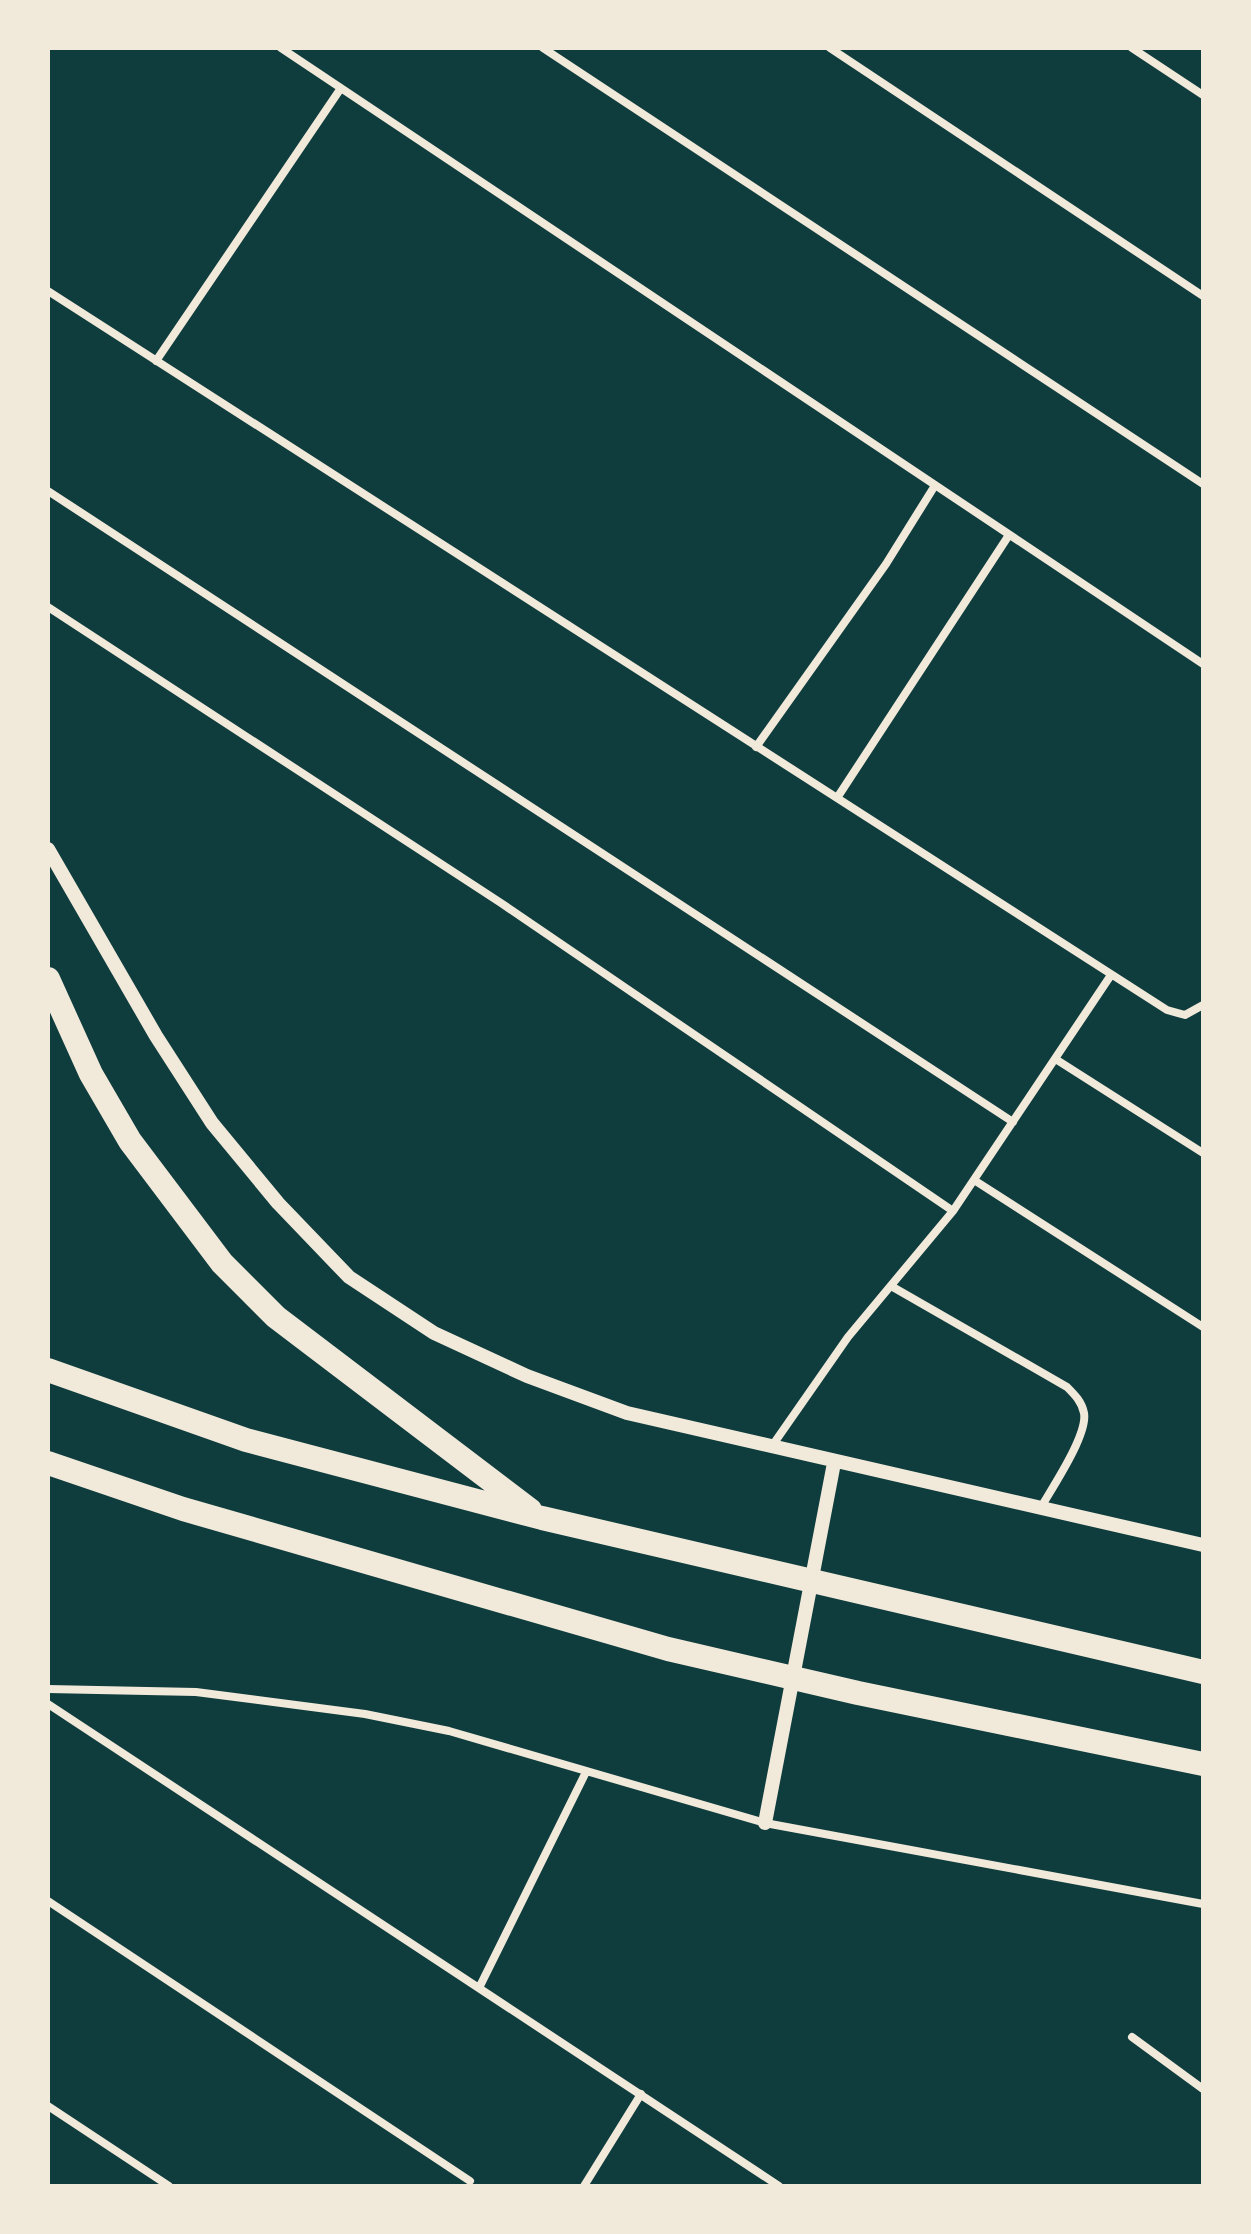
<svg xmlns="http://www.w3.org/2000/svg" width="1251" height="2234" font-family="Signika,sans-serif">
<rect width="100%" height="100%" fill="#0f3d3e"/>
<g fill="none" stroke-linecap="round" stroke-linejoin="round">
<!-- minor -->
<path stroke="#f1e9da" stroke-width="8" d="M281,48L1203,664
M543,48L1203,484
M830,48L1203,296
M1132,48L1203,95
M48,291L1167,1010L1185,1015L1203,1005
M156,361L341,88
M48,491L1013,1122
M48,607L501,903L953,1211
M756,747L886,564L934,487
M837,798L1009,535
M1057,1060L1203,1153
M974,1180L1203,1327
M891,1286L1067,1387C1075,1395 1082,1402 1084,1413C1088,1435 1052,1488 1040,1509
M772,1446L848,1337L953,1211L1111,975
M48,1689L196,1692L365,1714L449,1731L765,1823L1203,1904
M48,1704L779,2186
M48,1901L470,2181
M480,1986L586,1772
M1132,2037L1203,2089
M48,2106L169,2186
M584,2186L641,2094"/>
<!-- tertiary -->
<path stroke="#f1e9da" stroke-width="14" d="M48,849L156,1036L212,1123L278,1203L349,1277L434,1333L527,1376L627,1413L1203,1545
M765,1823L834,1463"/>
<!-- motorway -->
<path stroke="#f1e9da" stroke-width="24" d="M48,979L91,1074L130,1141L222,1263L276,1317L530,1510
M48,1370L246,1440L542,1518L1203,1672
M48,1463L183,1509L668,1649L858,1693L1203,1764"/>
</g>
<!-- border -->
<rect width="1251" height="2234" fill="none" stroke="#f1e9da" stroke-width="100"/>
</svg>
